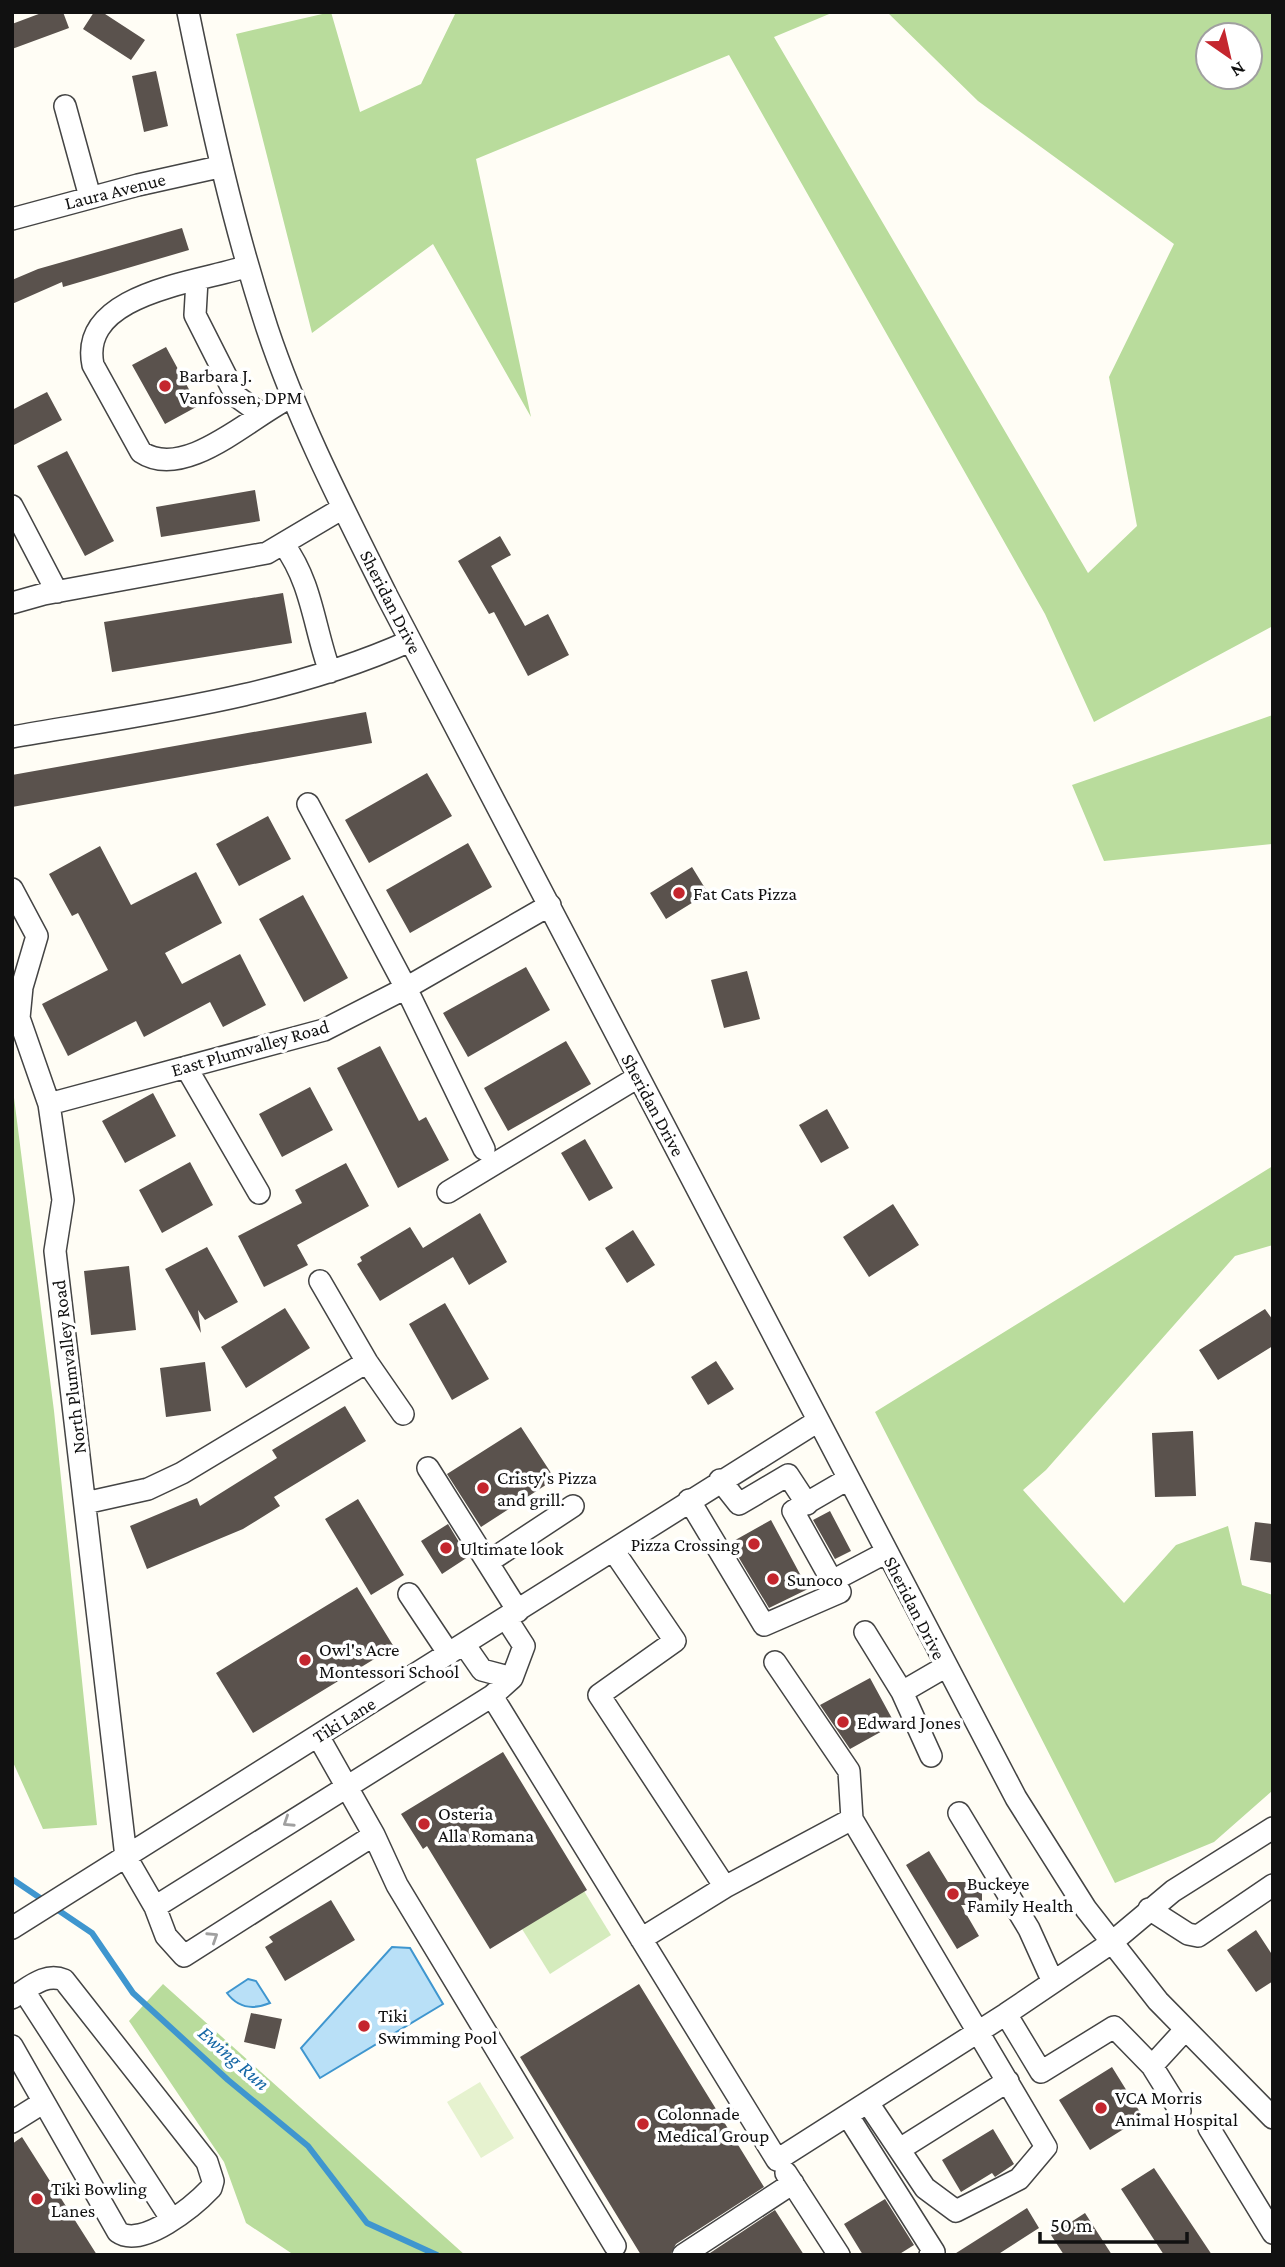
<svg xmlns="http://www.w3.org/2000/svg" width="1285" height="2267" font-family="'Crimson Pro',serif">
<rect width="100%" height="100%" fill="#fffdf5"/>
<!-- green -->
<path fill="#d5ebbd" d="M584,1891L611,1935L550,1974L522,1929Z"/>
<!-- forest -->
<path fill="#b9dc9c" fill-rule="evenodd" d="M331,12L360,112L421,84L456,12H834L774,37L1088,573L1137,526L1109,377L1174,244L978,101L887,12H1273V626L1094,722L1045,614L729,55L476,159L531,417L433,244L312,333L236,34ZM1250,35V77H1208V35Z
M1273,715V844L1104,861L1072,785Z
M12,1082L54,1411L97,1825L43,1829L12,1760Z
M1273,1166V1245L1235,1256L1046,1470L1023,1490L1124,1603L1176,1545L1228,1526L1242,1585L1273,1595V1790L1214,1842L1115,1883L875,1412Z
M163,1984L465,2255H294L246,2223L224,2162L129,2021Z"/>
<!-- pitch -->
<path fill="#e6f2cf" d="M480,2082L514,2138L481,2158L447,2102Z"/>
<!-- water -->
<path fill="#b9e0f7" stroke="#3f96cf" stroke-width="2" d="M392,1947L410,1948L443,2004L320,2078L301,2048Z
M248,1979L256,1981L270,2003C253,2010 238,2008 227,1993Z"/>
<g fill="none" stroke-linecap="round" stroke-linejoin="round">
<!-- stream -->
<path stroke="#3f96cf" stroke-width="6" d="M12,1879L92,1933L133,1993L228,2080L308,2146L367,2223L437,2255"/>
</g>
<!-- building -->
<path fill="#5a524d" d="M44,12H63L69,28L12,49V24Z
M94,12H102L145,40L131,60L83,29Z
M156,71L168,126L144,132L132,76Z
M182,228L189,250L63,287L62,282L12,304V280L38,269Z
M166,347L198,406L165,424L132,365Z
M47,392L62,420L12,446V410Z
M67,451L114,541L85,556L37,466Z
M255,490L260,521L161,537L156,507Z
M500,536L511,555L491,566L525,626L548,614L569,655L528,676L494,612L489,614L458,561Z
M283,593L292,643L112,672L104,622Z
M366,712L372,743L12,807V775Z
M427,773L452,816L369,863L345,820Z
M268,816L291,859L239,886L216,844Z
M468,843L492,887L410,933L386,890Z
M100,846L131,905L196,872L222,923L165,953L182,984L240,954L266,1005L223,1027L210,1002L144,1037L136,1021L68,1056L42,1004L108,970L78,913L72,916L49,874Z
M692,867L708,893L666,919L650,893Z
M303,895L348,978L304,1002L259,919Z
M526,967L550,1010L468,1057L443,1013Z
M747,971L760,1019L724,1028L711,980Z
M566,1041L591,1084L508,1131L484,1088Z
M380,1046L419,1121L426,1117L449,1160L398,1188L337,1068Z
M310,1087L333,1130L282,1157L259,1114Z
M153,1093L176,1136L125,1163L102,1121Z
M827,1109L849,1148L821,1163L799,1125Z
M585,1139L613,1188L589,1201L561,1153Z
M190,1162L213,1205L162,1233L139,1190Z
M346,1163L369,1206L297,1245L308,1265L264,1287L238,1236L302,1203L295,1190Z
M893,1204L919,1245L869,1277L843,1237Z
M480,1213L507,1262L469,1285L453,1257L380,1301L357,1264L362,1261L360,1257L410,1227L423,1248Z
M633,1230L655,1265L627,1283L605,1248Z
M207,1247L238,1302L205,1320L198,1310L201,1333L165,1269Z
M129,1266L136,1330L91,1335L84,1271Z
M445,1303L489,1379L452,1400L409,1324Z
M285,1308L310,1348L246,1388L221,1347Z
M1265,1309L1273,1320V1346L1218,1380L1199,1350Z
M716,1361L734,1389L708,1405L691,1377Z
M205,1362L211,1411L166,1417L160,1368Z
M345,1406L366,1441L274,1497L280,1506L243,1529L147,1569L130,1526L197,1498L200,1506L277,1458L272,1450Z
M521,1427L555,1479L481,1527L447,1474Z
M1193,1431L1196,1496L1155,1497L1152,1433Z
M358,1499L404,1575L371,1595L325,1519Z
M830,1511L851,1551L835,1559L813,1520Z
M771,1520L808,1589L769,1608L730,1543Z
M1255,1522L1273,1524V1563L1250,1560Z
M448,1524L468,1557L442,1574L421,1541Z
M357,1587L394,1647L253,1733L216,1673Z
M870,1678L895,1724L850,1749L820,1705Z
M503,1752L587,1890L490,1949L427,1846L423,1849L401,1814Z
M929,1851L948,1882H982V1905H961L979,1936L957,1949L906,1865Z
M331,1900L355,1940L285,1981L265,1947L273,1942L269,1937Z
M1256,1930L1273,1956V1981L1256,1992L1227,1950Z
M639,1984L764,2187L676,2244L670,2255H641L520,2057Z
M251,2013L282,2019L275,2049L244,2042Z
M1112,2067L1143,2117L1090,2150L1059,2100Z
M993,2129L1014,2164L995,2177L992,2173L961,2192L942,2160Z
M22,2137L97,2255H12V2144Z
M1154,2168L1212,2255H1164L1121,2189Z
M885,2199L914,2245L898,2255H863L844,2224Z
M1027,2208L1039,2228L997,2255H953Z
M775,2210L804,2255H707Z
M1085,2213L1112,2255H1064L1051,2235Z"/>
<g fill="none" stroke-linecap="round" stroke-linejoin="round">
<!-- minor casing -->
<g stroke="#444" stroke-width="24">
<path id="minor" d="M188,12C210,119 233,224 267,328C298,421 343,508 387,596L1016,1798L1086,1909L1158,2001L1273,2118
M65,106L90,197
M12,219L138,185L219,167
M248,266C202,282 78,292 93,365L141,452C186,482 253,414 293,396
M197,280L195,315L236,396L261,414
M12,506L57,592
M284,545C312,583 314,628 330,672
M12,603L44,594L267,553L343,508
M12,737C145,714 286,697 410,641
M308,804L406,988L484,1149
M12,889L37,936L22,987L19,1018L49,1104L63,1200L55,1251L126,1857L155,1907L166,1936L184,1956L374,1835
M186,1067L259,1193
M49,1104L324,1030L406,988L550,905
M448,1192L638,1077
M320,1281L367,1362L403,1414
M428,1468L518,1611
M848,1479L793,1511L832,1581L887,1552
M720,1480L739,1504L788,1475L807,1504
M689,1500L764,1625L840,1592L832,1581
M85,1503L148,1489L182,1473L367,1362
M613,1550L675,1641L599,1695L725,1887L852,1819L1046,2147L1019,2179L956,2211L925,2188L868,2103
M488,1562L573,1506
M409,1594L449,1654
M865,1632L902,1692
M464,1644L482,1670L512,1678
M775,1662L849,1771L852,1819
M492,1696L512,1678L524,1646L506,1618
M318,1736L374,1835L397,1885L615,2246
M931,1756L902,1692L945,1667
M959,1813L1029,1929L1053,1982
M155,1907L492,1696L777,2160L1006,2014L1111,1943L1173,1891L1273,1828
M1149,1909L1188,1934L1198,1936L1273,1885
M12,1928L818,1421
M641,1939L725,1887
M24,1991L172,2220
M12,1998C29,1988 45,1972 64,1980L207,2162L213,2181L211,2188C194,2206 142,2249 118,2232L12,2046
M1006,2014L1041,2072L1114,2027L1152,2066
M1180,2111L1152,2066L1185,2030
M848,2116L934,2252L930,2255
M12,2122L44,2102
M1209,2128L1273,2233
M900,2149L1008,2081
M786,2173L839,2255
M683,2255L793,2183"/>
</g>
<!-- minor -->
<use href="#minor" stroke="#fff" stroke-width="21"/>
</g>
<!-- one-way arrows -->
<defs><path id="oneway-chevron" d="M-2-3.5L2.5 0L-2 3.5" fill="none" stroke-width="1.6" stroke-linecap="round" stroke-linejoin="round" transform="scale(1.75)"/></defs>
<g stroke="#a0a0a0">
<use href="#oneway-chevron" transform="translate(288 1822) rotate(147)"/>
<use href="#oneway-chevron" transform="translate(213 1937) rotate(-33)"/>
</g>
<!-- markers -->
<g fill="#c4262e" stroke="#fff" stroke-width="2.5">
<circle cx="165" cy="386" r="7"/>
<circle cx="679" cy="893" r="7"/>
<circle cx="483" cy="1488" r="7"/>
<circle cx="754" cy="1544" r="7"/>
<circle cx="446" cy="1548" r="7"/>
<circle cx="773" cy="1579" r="7"/>
<circle cx="305" cy="1660" r="7"/>
<circle cx="843" cy="1722" r="7"/>
<circle cx="424" cy="1824" r="7"/>
<circle cx="953" cy="1894" r="7"/>
<circle cx="364" cy="2026" r="7"/>
<circle cx="1101" cy="2108" r="7"/>
<circle cx="643" cy="2124" r="7"/>
<circle cx="37" cy="2199" r="7"/>
</g>
<g text-anchor="middle" dominant-baseline="central" stroke-width="7" stroke-linejoin="round" paint-order="stroke">
<!-- street labels -->
<g font-size="19" fill="#111" stroke="#fff">
<text transform="translate(115 191) rotate(-14)">Laura Avenue</text>
<text transform="translate(391 602) rotate(63)">Sheridan Drive</text>
<text transform="translate(250 1048) rotate(-16)">East Plumvalley Road</text>
<text transform="translate(653 1105) rotate(62)">Sheridan Drive</text>
<text transform="translate(69 1367) rotate(-97)">North Plumvalley Road</text>
<text transform="translate(915 1608) rotate(63)">Sheridan Drive</text>
<text transform="translate(344 1720) rotate(-32)">Tiki Lane</text>
</g>
<!-- poi labels -->
<g font-size="19" fill="#111" stroke="#fff" text-anchor="start">
<text x="179" y="375">Barbara J.<tspan x="179" dy="22">Vanfossen, DPM</tspan></text>
<text x="693" y="893">Fat Cats Pizza</text>
<text x="497" y="1477">Cristy's Pizza<tspan x="497" dy="22">and grill.</tspan></text>
<text x="740" y="1544" text-anchor="end">Pizza Crossing</text>
<text x="460" y="1548">Ultimate look</text>
<text x="787" y="1579">Sunoco</text>
<text x="319" y="1649">Owl's Acre<tspan x="319" dy="22">Montessori School</tspan></text>
<text x="857" y="1722">Edward Jones</text>
<text x="438" y="1813">Osteria<tspan x="438" dy="22">Alla Romana</tspan></text>
<text x="967" y="1883">Buckeye<tspan x="967" dy="22">Family Health</tspan></text>
<text x="378" y="2015">Tiki<tspan x="378" dy="22">Swimming Pool</tspan></text>
<text x="1115" y="2097">VCA Morris<tspan x="1115" dy="22">Animal Hospital</tspan></text>
<text x="657" y="2113">Colonnade<tspan x="657" dy="22">Medical Group</tspan></text>
<text x="51" y="2188">Tiki Bowling<tspan x="51" dy="22">Lanes</tspan></text>
</g>
<!-- water labels -->
<g font-size="21" font-style="italic" fill="#1768a6" stroke="#fff">
<text transform="translate(234 2058) rotate(41)">Ewing Run</text>
</g>
</g>
<!-- border -->
<rect width="1285" height="2267" fill="none" stroke="#111111" stroke-width="28"/>
<!-- north arrow -->
<g transform="translate(1229 56) rotate(146)"><circle r="33" fill="#ffffff" stroke="#a0a0a0" stroke-width="2"/>
<path d="M0-5L12 26L0 18L-12 26Z" fill="#c4262e"/>
<text y="-10" font-size="19" font-weight="bold" text-anchor="middle" fill="#111111">N</text>
</g>
<!-- scale -->
<path d="M1040 2232v10h147v-10" fill="none" stroke="#111111" stroke-width="3.5"/>
<text x="1050" y="2232" font-size="21" fill="#111111" stroke="#ffffff" stroke-width="5" paint-order="stroke">50 m</text>
</svg>
